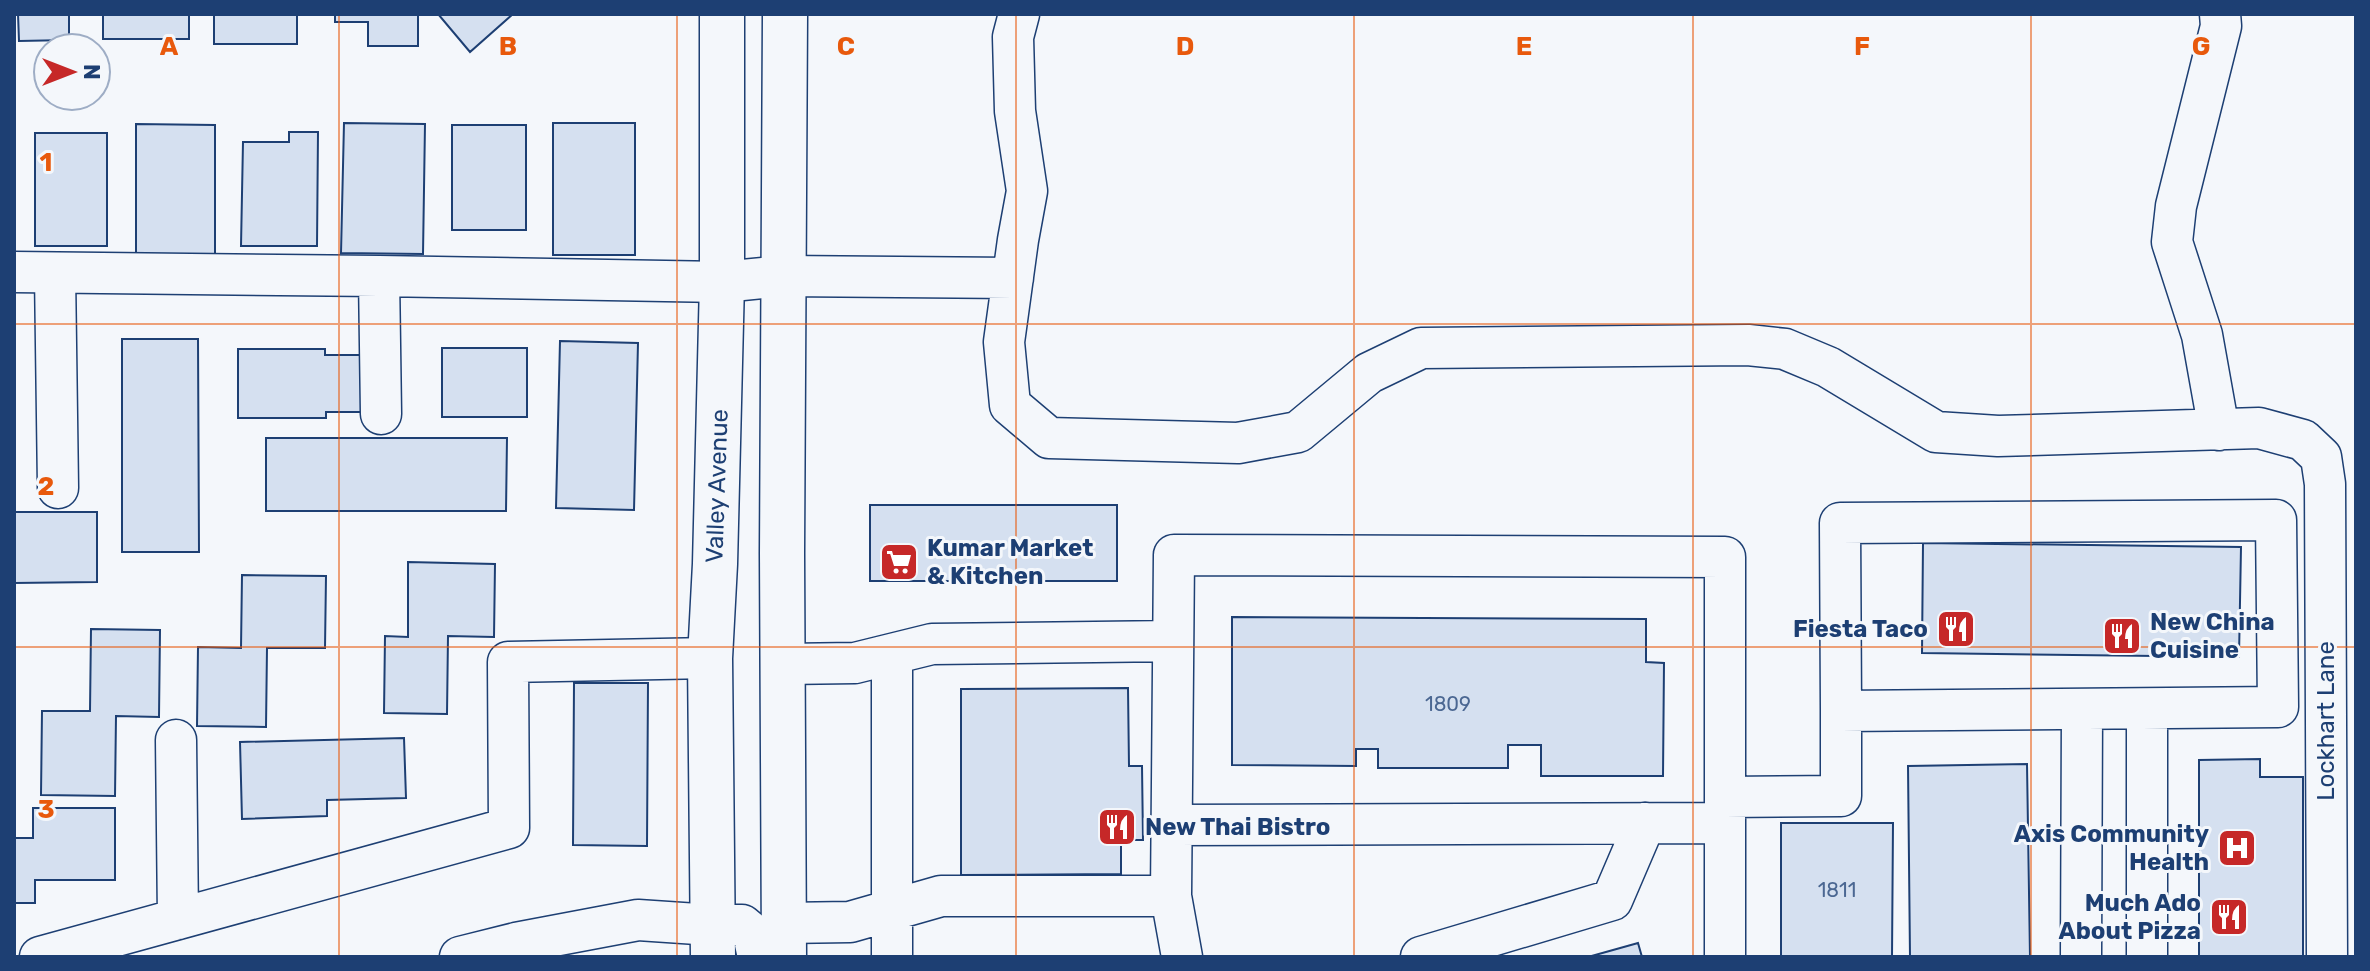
<svg xmlns="http://www.w3.org/2000/svg" width="2370" height="971" font-family="Rubik,sans-serif">
<rect width="100%" height="100%" fill="#f4f7fb"/>
<!-- building -->
<path fill="#d5e0f0" stroke="#1d3f73" stroke-width="2" d="M18,14H69V40L19,41Z
M103,14H189V39H103Z
M214,14H297V44H214Z
M335,14H418V46H368V22H335Z
M438,14H513L470,52Z
M344,123L425,124L423,254L341,253Z
M553,123H635V255H553Z
M136,124L215,125V254H136Z
M452,125H526V230H452Z
M289,132H318L317,246H241L243,142H289Z
M35,133H107V246H35Z
M122,339H198L199,552H122Z
M560,341L638,343L634,510L556,508Z
M442,348H527V417H442Z
M238,349H325V355H368V412H326V418H238Z
M266,438H507L506,511H266Z
M870,505H1117V581H870Z
M14,512H97V582L14,583Z
M1923,543L2241,547L2239,657L1922,653Z
M408,562L495,564L494,637L448,636L447,714L384,713L385,636L408,637Z
M242,575L326,576L325,648H267L266,727L197,726L198,647L241,648Z
M1232,617L1646,619V662L1664,663L1663,776H1541V745H1508V768H1378V749H1356V766L1232,765Z
M91,629L160,630L159,717L116,716L115,796L41,795L42,711H90Z
M574,683H648L647,846L573,845Z
M1128,688L1129,766H1142L1143,840H1121V874L961,875V689Z
M404,738L406,798L327,800V816L242,819L240,742Z
M2260,759V777H2303V957H2199V760Z
M2027,764L2030,957H1910L1908,766Z
M33,808H115V880H35V903H14V838H33Z
M1781,823H1893L1892,957H1781Z
M1638,943L1642,957H1588Z"/>
<g fill="none" stroke-linecap="round" stroke-linejoin="round">
<!-- minor casing -->
<g stroke="#1d3f73" stroke-width="43">
<path id="minor" d="M1019,14L1013,37L1015,111L1027,191L1018,240L1004,342L1010,405L1049,438L1238,443L1298,432L1369,373L1421,348L1748,345L1785,349L1828,367L1936,432L1998,436L2259,428L2303,440L2321,457L2325,484L2327,957
M14,272L379,276L722,282L784,276L1013,278
M55,273L58,488
M379,276L381,414
M2219,430L2202,335L2172,242L2176,206L2221,26L2220,14
M892,654V957
M784,664L855,663L932,644L1173,641
M176,740L178,919
M1725,797L1841,796V711L2278,707L2276,520L1840,523L1841,711
M1171,825L1725,823
M784,923L850,922L941,896H1171
M40,957L509,828L508,662L710,658
M460,957L516,943L638,920L712,925H742L753,934L758,957
M1182,957L1171,896L1174,555L1725,557V957
M1421,957L1612,900L1645,823
M2081,957L2082,710
M2147,957V710"/>
</g>
<!-- major casing -->
<g stroke="#1d3f73" stroke-width="47">
<path id="major" d="M713,957L710,658L715,564L722,282V14
M784,957L782,553L785,14"/>
</g>
<!-- minor -->
<use href="#minor" stroke="#f4f7fb" stroke-width="40"/>
<!-- major -->
<use href="#major" stroke="#f4f7fb" stroke-width="44"/>
</g>
<!-- grid -->
<path fill="none" stroke="#e8590c" stroke-width="2" stroke-opacity="0.55" d="M339,14V957M677,14V957M1016,14V957M1354,14V957M1693,14V957M2031,14V957M14,324H2356M14,647H2356"/>
<!-- icons -->
<defs>
<g id="supermarket-square" transform="scale(2)"><rect x="-9" y="-9" width="18" height="18" rx="4" fill="#c62828" stroke="#f4f7fb"/><path d="M-6-5.5h2.5l.6 2H6L4.5 2H-2.5L-4.4-4H-6ZM-1.5 3.2a1.3 1.3 0 1 0 .1 0ZM3 3.2a1.3 1.3 0 1 0 .1 0Z" fill="#fff"/></g>
<g id="restaurant-square" transform="scale(2)"><rect x="-9" y="-9" width="18" height="18" rx="4" fill="#c62828" stroke="#f4f7fb"/><path d="M-5-6h1v4h1v-4h1v4h1v-4h1v5L-1.5 .5V6h-2V.5L-5-1ZM5-6V6H3V1.5H1.5Q1.5-4 5-6Z" fill="#fff"/></g>
<g id="hospital-square" transform="scale(2)"><rect x="-9" y="-9" width="18" height="18" rx="4" fill="#c62828" stroke="#f4f7fb"/><path d="M-5-5h3v3.5h4V-5h3V5h-3V1.5h-4V5h-3Z" fill="#fff"/></g>
</defs>
<g fill-rule="evenodd">
<use href="#supermarket-square" x="899" y="562"/>
<use href="#restaurant-square" x="1956" y="629"/>
<use href="#restaurant-square" x="2122" y="636"/>
<use href="#restaurant-square" x="1117" y="827"/>
<use href="#hospital-square" x="2237" y="848"/>
<use href="#restaurant-square" x="2229" y="917"/>
</g>
<g text-anchor="middle" dominant-baseline="central" stroke-width="6" stroke-linejoin="round" paint-order="stroke">
<!-- number labels -->
<g font-size="20" fill="#4b6792">
<text x="1448" y="704">1809</text>
<text x="1837" y="890">1811</text>
</g>
<!-- street labels -->
<g font-size="24" fill="#1d3f73" stroke="#f4f7fb">
<text transform="translate(717 486) rotate(-88)">Valley Avenue</text>
<text transform="translate(2326 721) rotate(-90)">Lockhart Lane</text>
</g>
<!-- poi labels -->
<g font-size="24" font-weight="bold" fill="#1d3f73" stroke="#f4f7fb" text-anchor="start">
<text x="927" y="548">Kumar Market<tspan x="927" dy="28">&amp; Kitchen</tspan></text>
<text x="2150" y="622">New China<tspan x="2150" dy="28">Cuisine</tspan></text>
<text x="1928" y="629" text-anchor="end">Fiesta Taco</text>
<text x="1145" y="827">New Thai Bistro</text>
<text x="2209" y="834" text-anchor="end">Axis Community<tspan x="2209" dy="28">Health</tspan></text>
<text x="2201" y="903" text-anchor="end">Much Ado<tspan x="2201" dy="28">About Pizza</tspan></text>
</g>
</g>
<g font-size="26" text-anchor="middle" font-weight="bold" fill="#e8590c" stroke="#f4f7fb" stroke-width="6" stroke-linejoin="round" paint-order="stroke">
<text x="169" y="55">A</text>
<text x="508" y="55">B</text>
<text x="846" y="55">C</text>
<text x="1185" y="55">D</text>
<text x="1524" y="55">E</text>
<text x="1862" y="55">F</text>
<text x="2201" y="55">G</text>
<text x="46" y="171">1</text>
<text x="46" y="495">2</text>
<text x="46" y="818">3</text>
</g>
<!-- border -->
<rect width="2370" height="971" fill="none" stroke="#1d3f73" stroke-width="32"/>
<!-- north arrow -->
<g transform="translate(72 72) rotate(90)"><circle r="38" fill="#f4f7fb" stroke="#9eadc5" stroke-width="2"/>
<path d="M0-6L14 30L0 20L-14 30Z" fill="#c62828"/>
<text y="-12" font-size="22" font-weight="bold" text-anchor="middle" fill="#1d3f73">N</text>
</g>
</svg>
